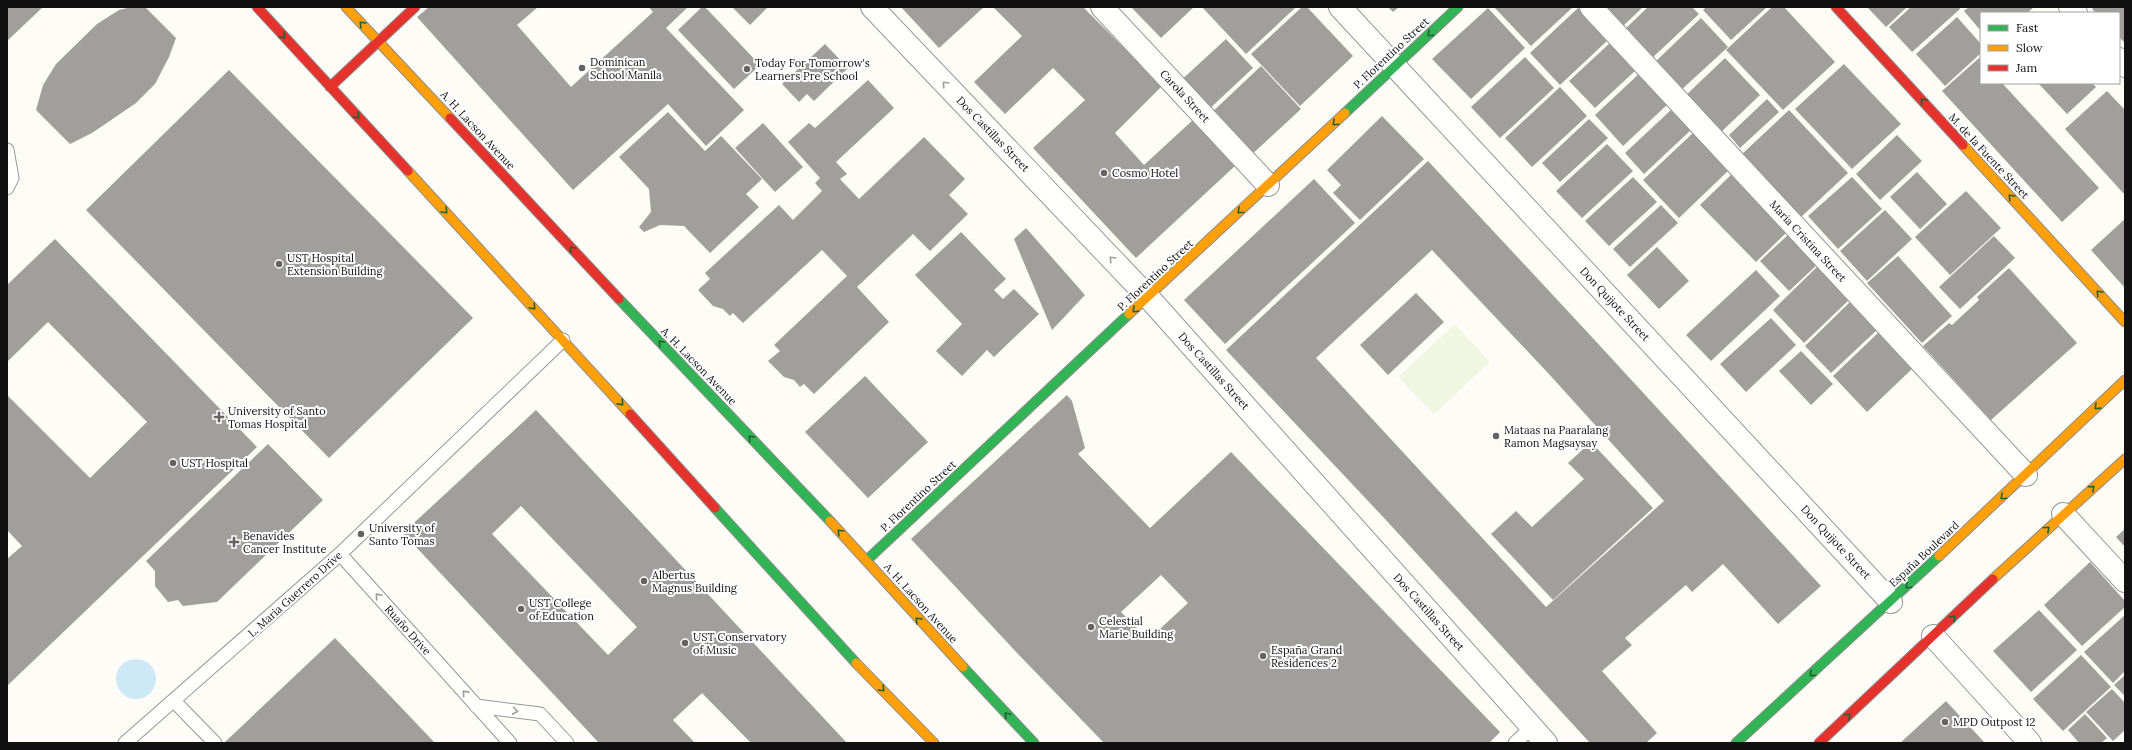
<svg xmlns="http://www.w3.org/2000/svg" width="2132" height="750" font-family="Lora,serif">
<rect width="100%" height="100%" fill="#fdfcf7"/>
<!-- pitch -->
<path fill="#f0f6e1" d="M1455,324L1490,362L1434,414L1398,377Z"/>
<!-- water -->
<path fill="#cde8f7" d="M116 679a20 20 0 1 1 40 0a20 20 0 1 1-40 0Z"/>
<!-- building -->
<path fill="#a19f9c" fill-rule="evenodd" d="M7,7H43L7,41Z
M131,7H145L176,38L169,57L155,84L136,103L92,133L70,144L36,110L43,85L56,64L97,24L119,10Z
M429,7H538L517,25L571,87L653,12L649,7H688L666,28L744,110L706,146L668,104L573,190L417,17Z
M702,7H705L760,65L734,89L678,30Z
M732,7H768L750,25Z
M901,7H984L939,48Z
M995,7H1083L1162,86L1115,133L1144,165L1194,119L1237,164L1136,258L1033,148L1085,100L1053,68L1005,114L974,82L1022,36L994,8Z
M1131,7H1194L1161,38Z
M1202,7H1296L1246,54Z
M1302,7H1307L1353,56L1300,106L1251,54Z
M1388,7H1399L1393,12Z
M1494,7H1573L1531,46Z
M1601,7H1643L1621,28Z
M1648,7H1692L1699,14L1650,60L1623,31Z
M1706,7H1767L1731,40L1703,10Z
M1772,7H1784L1835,62L1783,110L1726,50Z
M1867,7H1907L1886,27Z
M1911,7H1959L1960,9L1912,52L1889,27Z
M1969,7H2034L2027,13H1981V31L1964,11Z
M2095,7H2125L2124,42L2119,37V13H2096L2092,9Z
M1488,8L1525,48L1471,99L1432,59Z
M1578,8L1608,40L1560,85L1530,53Z
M1957,17L1981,44V53L1945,86L1916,54Z
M1701,18L1728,47L1680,91L1654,63Z
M1226,39L1253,68L1205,113L1177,84Z
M1611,42L1636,70L1595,108L1569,81Z
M825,44L848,68L814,101L807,94L799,102L782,84Z
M1525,57L1554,88L1500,138L1471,107Z
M1725,58L1760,95L1719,134L1684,97Z
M1979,58L1981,60V83H2002L2099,188L2062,222L1942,91Z
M1844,64L1901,124L1852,169L1795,109Z
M1261,66L1301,109L1248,158L1208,116Z
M229,70L473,318L329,458L86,210Z
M1641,72L1669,103L1623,146L1595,115Z
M868,80L894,108L836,162L847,174L840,179L859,199L924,137L965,179L949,195L968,214L930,251L913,234L857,287L889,322L814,394L804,384L800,387L794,380L784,377L768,361L780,351L774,345L847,276L822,250L743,323L733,313L730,316L723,309L713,306L698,290L710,279L705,273L779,205L793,220L822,191L815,183L820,178L788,142L809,123L815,128Z
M2038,83H2092L2096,87L2067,114Z
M1560,87L1587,116L1532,167L1505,138Z
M2107,91L2125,110L2124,194L2065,129Z
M1767,99L1779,112L1740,148L1729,135Z
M1672,109L1691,130L1644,174L1625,153Z
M1789,110L1848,173L1800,218L1741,155Z
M668,112L705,151L721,136L762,179L746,194L759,207L710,253L684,226L660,225L644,232L639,227L651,212L649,189L619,157Z
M1382,116L1424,159L1360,220L1333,193L1341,185L1327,170Z
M1589,119L1608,138L1560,182L1542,163Z
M763,123L803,167L775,192L735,148Z
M1694,132L1730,169L1679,218L1643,180Z
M1897,135L1922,161L1880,200L1856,174Z
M1607,144L1633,171L1582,218L1556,191Z
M1428,161L1590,335L1821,586L1778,624L1723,564L1692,592L1686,585L1625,638L1632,645L1602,671L1657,733L1646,743H1590L1385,519L1226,350ZM1432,250L1548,373L1664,501L1546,607L1316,358Z
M1917,172L1947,204L1920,229L1890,197Z
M1733,173L1789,230L1756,262L1700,205Z
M1633,177L1657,202L1609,246L1585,221Z
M1852,177L1882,209L1838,249L1808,216Z
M1314,179L1355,223L1225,344L1184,300Z
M1966,191L2001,228L1950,275L1915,237Z
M1661,205L1678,223L1630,267L1613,249Z
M1885,210L1912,239L1867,281L1840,251Z
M2125,219V288L2091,250Z
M1026,228L1085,295L1052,330L1014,239Z
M961,232L1006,279L994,290L1003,299L1014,289L1039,314L994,357L987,350L962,376L936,351L962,324L915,275Z
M1790,233L1819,263L1789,291L1760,261Z
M1994,236L2015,258L1960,309L1939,287Z
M55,239L257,447L7,686V559L22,546L7,530V395L90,478L147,422L48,322L7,362V285Z
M1657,247L1689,281L1659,309L1627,275Z
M1898,256L1952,316L1922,343L1867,283Z
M1819,265L1851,298L1804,343L1773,310Z
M2009,268L2077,343L1991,420L1923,346L1949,323L1952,325L1979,300L1977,297Z
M1756,270L1780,296L1711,361L1686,335Z
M1416,293L1444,322L1388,375L1360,345Z
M1851,301L1878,329L1831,373L1805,346Z
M1771,318L1796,345L1746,392L1720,364Z
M1880,331L1914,367L1867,412L1833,376Z
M1801,351L1833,384L1811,405L1779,371Z
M865,376L928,442L868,498L805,432Z
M1067,395L1072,401L1085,448L1078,454L1150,528L1231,452L1500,732L1489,743H1104L1018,654L911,539ZM1161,575L1188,603L1148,640L1121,612Z
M536,410L847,743H751L702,693L673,720L695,743H599L403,533ZM521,506L637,627L608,655L492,534Z
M1591,442L1653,508L1553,600L1491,534L1516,511L1532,527L1584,479L1568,463Z
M268,444L323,500L217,602L183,606L178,600L168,602L155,586V571L146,561Z
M2125,529V547L2116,537Z
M2090,562L2125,601V607L2082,646L2044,605Z
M2039,610L2077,650L2031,692L1993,651Z
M2125,615V671L2113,683L2084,652Z
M335,638L435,743H224Z
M2081,655L2111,687L2063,731L2033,699Z
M2125,675V696L2114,685Z
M2112,689L2125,703V730L2113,741L2086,712Z
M1946,701L1985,743H1900Z
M2085,714L2107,738L2101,743H2079L2068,730Z"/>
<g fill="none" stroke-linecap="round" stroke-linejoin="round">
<!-- lane casing -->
<g stroke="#979795" stroke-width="15">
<path id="lane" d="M7,150L12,178L7,188
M340,554L510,743
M174,701L215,743
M476,706L540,714L567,743
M125,743L340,554L563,340
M1515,743L1532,727"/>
</g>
<!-- street casing -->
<g stroke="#979795" stroke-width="24">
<path id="street" d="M872,7L1148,297L1546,743
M1102,7L1268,185
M1340,7L1891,602
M1591,7L2026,475
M2070,7L2076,13
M2119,59L2125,66
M2063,514L2125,581
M1933,636L2030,743"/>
</g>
<!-- fast casing -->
<g stroke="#8e8d8b" stroke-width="11">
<path id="fast" d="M1345,113L1458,7
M619,299L830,521
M715,508L856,663
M867,560L1129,314
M963,667L1034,743
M1736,743L1939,556"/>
</g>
<!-- slow casing -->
<g stroke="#8e8d8b" stroke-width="11">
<path id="slow" d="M346,7L450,118
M1963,145L2125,322
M408,171L630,414
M1129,314L1345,113
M830,521L963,667
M1939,556L2125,380
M1993,579L2125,459
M856,663L934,743"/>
</g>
<!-- jam casing -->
<g stroke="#8e8d8b" stroke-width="11">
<path id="jam" d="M257,7L408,171
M1836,7L1963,145
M330,87L415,7
M450,118L619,299
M630,414L715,508
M1819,743L1993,579"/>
</g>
<!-- lane -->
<use href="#lane" stroke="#fffffe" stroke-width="13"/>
<!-- street -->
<use href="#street" stroke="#fffffe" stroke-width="22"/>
<!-- fast -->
<use href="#fast" stroke="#30b455" stroke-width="9"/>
<!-- slow -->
<use href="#slow" stroke="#ff9f0a" stroke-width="9"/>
<!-- jam -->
<use href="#jam" stroke="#e5322d" stroke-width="9"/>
</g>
<!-- one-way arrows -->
<defs><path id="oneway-chevron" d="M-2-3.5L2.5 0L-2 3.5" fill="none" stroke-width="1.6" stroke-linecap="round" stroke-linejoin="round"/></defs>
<g stroke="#206233">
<use href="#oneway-chevron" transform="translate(362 24) rotate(-134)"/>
<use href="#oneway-chevron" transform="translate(1430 34) rotate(137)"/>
<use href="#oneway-chevron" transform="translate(283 36) rotate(47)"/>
<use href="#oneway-chevron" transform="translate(1923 101) rotate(-133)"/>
<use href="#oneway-chevron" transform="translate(357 116) rotate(47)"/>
<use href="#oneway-chevron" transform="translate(1335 123) rotate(137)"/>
<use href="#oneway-chevron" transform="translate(2011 197) rotate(-133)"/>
<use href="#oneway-chevron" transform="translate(445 211) rotate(47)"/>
<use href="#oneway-chevron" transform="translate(1240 211) rotate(137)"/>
<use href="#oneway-chevron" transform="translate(572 249) rotate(-133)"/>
<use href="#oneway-chevron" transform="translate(2099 293) rotate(-133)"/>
<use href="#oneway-chevron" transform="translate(533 307) rotate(47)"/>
<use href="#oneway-chevron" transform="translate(1135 310) rotate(137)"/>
<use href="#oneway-chevron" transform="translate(661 343) rotate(-134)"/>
<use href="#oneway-chevron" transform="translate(621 403) rotate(48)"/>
<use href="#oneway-chevron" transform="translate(2097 407) rotate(136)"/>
<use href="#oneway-chevron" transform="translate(751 438) rotate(-134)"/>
<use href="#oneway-chevron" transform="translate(2092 488) rotate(-42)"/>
<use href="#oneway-chevron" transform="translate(2003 497) rotate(137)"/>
<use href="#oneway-chevron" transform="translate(2047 529) rotate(-43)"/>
<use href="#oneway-chevron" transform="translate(840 532) rotate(-134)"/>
<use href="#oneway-chevron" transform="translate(1908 586) rotate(137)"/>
<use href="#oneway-chevron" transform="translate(1953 618) rotate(-43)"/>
<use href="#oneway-chevron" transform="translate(918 620) rotate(-133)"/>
<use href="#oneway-chevron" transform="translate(1812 674) rotate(138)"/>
<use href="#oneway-chevron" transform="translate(882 689) rotate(46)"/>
<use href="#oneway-chevron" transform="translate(1007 715) rotate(-133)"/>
<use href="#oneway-chevron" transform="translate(1848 716) rotate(-43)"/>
</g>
<g stroke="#a0a09f">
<use href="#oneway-chevron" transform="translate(945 84) rotate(-134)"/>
<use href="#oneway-chevron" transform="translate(1112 259) rotate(-134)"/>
<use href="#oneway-chevron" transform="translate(378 596) rotate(-132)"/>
<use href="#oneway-chevron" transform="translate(465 693) rotate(-132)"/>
<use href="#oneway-chevron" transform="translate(515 711) rotate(7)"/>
</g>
<!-- markers -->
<g fill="#646362" stroke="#fff" stroke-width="1.5">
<circle cx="582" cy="68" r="4"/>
<circle cx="747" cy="69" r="4"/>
<circle cx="1104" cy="173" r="4"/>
<circle cx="279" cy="264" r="4"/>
<path d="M217 411h4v4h4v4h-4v4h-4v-4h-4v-4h4z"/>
<circle cx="1496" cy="436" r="4"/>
<circle cx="173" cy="463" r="4"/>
<circle cx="361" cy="534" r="4"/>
<path d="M232 536h4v4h4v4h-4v4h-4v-4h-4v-4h4z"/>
<circle cx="644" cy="581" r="4"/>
<circle cx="521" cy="609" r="4"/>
<circle cx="1091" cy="627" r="4"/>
<circle cx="685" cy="643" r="4"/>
<circle cx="1263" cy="656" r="4"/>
<circle cx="1945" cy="722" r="4"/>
</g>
<g text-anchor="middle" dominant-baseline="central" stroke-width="4" stroke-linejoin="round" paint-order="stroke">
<!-- street labels -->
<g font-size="11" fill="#111" stroke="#fff">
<text transform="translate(1391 53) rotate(-43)">P. Florentino Street</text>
<text transform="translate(1185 96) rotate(47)">Carola Street</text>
<text transform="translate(478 130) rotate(47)">A. H. Lacson Avenue</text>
<text transform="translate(993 134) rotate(46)">Dos Castillas Street</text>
<text transform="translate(1989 156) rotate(47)">M. de la Fuente Street</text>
<text transform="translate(1808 241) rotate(47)">Maria Cristina Street</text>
<text transform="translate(1155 275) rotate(-43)">P. Florentino Street</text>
<text transform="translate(1615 304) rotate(47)">Don Quijote Street</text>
<text transform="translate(699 366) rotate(46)">A. H. Lacson Avenue</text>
<text transform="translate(1214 371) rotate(48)">Dos Castillas Street</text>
<text transform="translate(918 496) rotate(-43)">P. Florentino Street</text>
<text transform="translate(1836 542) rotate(47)">Don Quijote Street</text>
<text transform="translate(1924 554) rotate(-43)">España Boulevard</text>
<text transform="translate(295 594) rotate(-42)">L. Maria Guerrero Drive</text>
<text transform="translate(921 603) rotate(48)">A. H. Lacson Avenue</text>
<text transform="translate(1429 612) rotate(48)">Dos Castillas Street</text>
<text transform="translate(408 630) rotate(48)">Ruaño Drive</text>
</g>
<!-- poi labels -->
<g font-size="11" fill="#111" stroke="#fff" text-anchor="start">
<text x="590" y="62">Dominican<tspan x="590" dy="13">School Manila</tspan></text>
<text x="755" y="63">Today For Tomorrow's<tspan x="755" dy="13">Learners Pre School</tspan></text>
<text x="1112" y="173">Cosmo Hotel</text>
<text x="287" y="258">UST Hospital<tspan x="287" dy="13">Extension Building</tspan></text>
<text x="228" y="411">University of Santo<tspan x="228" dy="13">Tomas Hospital</tspan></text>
<text x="1504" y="430">Mataas na Paaralang<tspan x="1504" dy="13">Ramon Magsaysay</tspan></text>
<text x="181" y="463">UST Hospital</text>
<text x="369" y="528">University of<tspan x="369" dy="13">Santo Tomas</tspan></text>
<text x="243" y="536">Benavides<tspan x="243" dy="13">Cancer Institute</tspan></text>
<text x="652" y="575">Albertus<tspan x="652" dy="13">Magnus Building</tspan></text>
<text x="529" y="603">UST College<tspan x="529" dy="13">of Education</tspan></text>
<text x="1099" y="621">Celestial<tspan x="1099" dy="13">Marie Building</tspan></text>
<text x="693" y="637">UST Conservatory<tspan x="693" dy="13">of Music</tspan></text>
<text x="1271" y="650">España Grand<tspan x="1271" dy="13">Residences 2</tspan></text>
<text x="1953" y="722">MPD Outpost 12</text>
</g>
</g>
<!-- border -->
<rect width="2132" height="750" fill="none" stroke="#111111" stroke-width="16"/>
<!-- legend -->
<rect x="1980" y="12" width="140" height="72" fill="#ffffff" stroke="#a0a0a0"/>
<rect x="1988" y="25" width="20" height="6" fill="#30b455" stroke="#a0a0a0"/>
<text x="2016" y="32" font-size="12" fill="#111111">Fast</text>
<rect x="1988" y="45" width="20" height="6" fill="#ff9f0a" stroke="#a0a0a0"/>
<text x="2016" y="52" font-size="12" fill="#111111">Slow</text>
<rect x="1988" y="65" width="20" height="6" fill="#e5322d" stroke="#a0a0a0"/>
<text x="2016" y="72" font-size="12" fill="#111111">Jam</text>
</svg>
